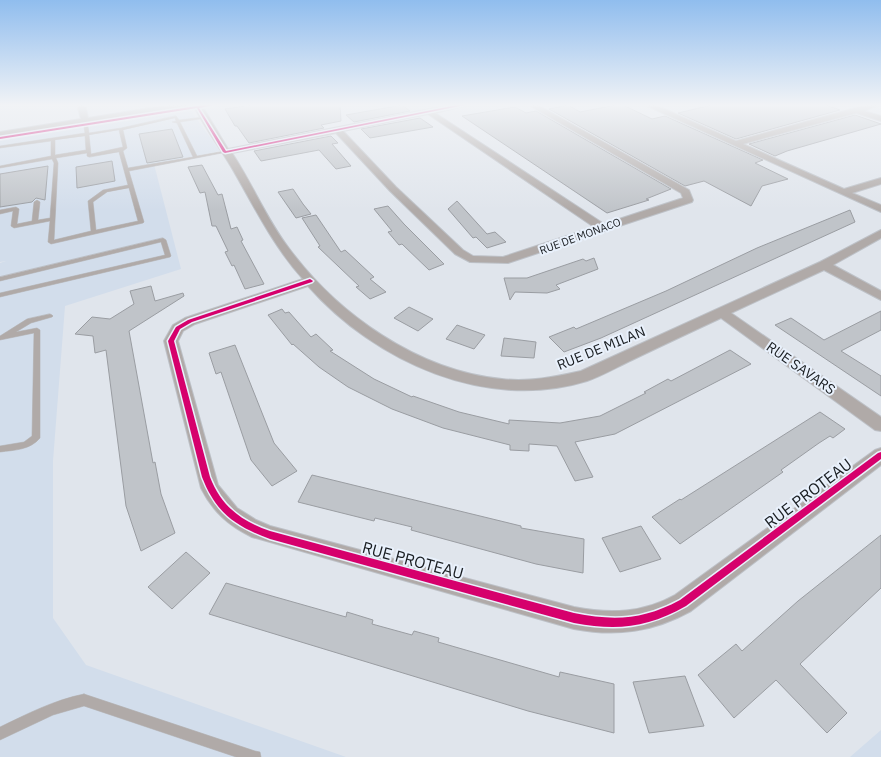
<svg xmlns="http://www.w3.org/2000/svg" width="881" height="757" font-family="'IBM Plex Sans',sans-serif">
<rect width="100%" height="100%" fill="#e0e5ec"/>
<!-- built -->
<path fill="#d2ddeb" d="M191,111L220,151L154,164L181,269L65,306L53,461V618L86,665L346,757H0V263L6,261L0,262V141Z
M881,730V757H850Z"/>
<!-- building -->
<path fill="#c0c4c9" stroke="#9a9da2" d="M258,104H340L341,121L321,125L324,128L249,143L237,126H235L225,109Z
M621,104L652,119L665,116L763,160L755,163L788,179L762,186L751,206L704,181L685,186L549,109L568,105L580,112Z
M716,104H823L840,110L736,139L678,113Z
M402,105L410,111L354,122L346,115Z
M515,107L526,113L536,111L671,189L646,199L649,200L607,213L462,116Z
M855,115L881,124L787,151L775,156L749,144Z
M420,118L433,127L370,138L361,129Z
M172,129L183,157L147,163L139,134Z
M331,136L338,143L332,144L351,166L336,169L319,150L261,161L254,151Z
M112,161L115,181L77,188L76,167Z
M202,165L218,195L222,194L231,229L237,227L243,240L241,241L264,284L245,289L234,265L232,266L225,252L228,251L216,226H212L205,192L200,193L188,167Z
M48,166L45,200L36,198L32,202L0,207V174Z
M293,189L303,204L311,214L296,218L278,192Z
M457,201L487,234L495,232L506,242L487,248L476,237L473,238L448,209Z
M388,206L404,224L444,264L429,270L402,244L399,245L388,232L392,231L374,209Z
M850,210L855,222L601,338L564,352L549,337L574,327L576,329L666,291L757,248Z
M316,215L341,252L345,250L374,277L370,279L386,292L370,299L356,287L359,286L318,247L320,246L302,218Z
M594,258L598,269L556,285L560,289L547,293L515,292L510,300L504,278H527L583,259L586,261Z
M151,286L155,301L183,293L184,296L129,331L153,463L155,462L161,494L175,533L141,551L126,506L106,350L95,353L93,336L75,334L92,317L110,319L134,304L130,291Z
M409,307L433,319L418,331L394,318Z
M282,309L285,313L289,312L311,337L316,334L333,350L330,351L374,379L412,397L413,396L459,412L509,424V420L560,423L600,416L646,393L644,392L668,379L671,381L730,350L751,364L615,434L575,442L593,477L575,481L557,446L529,444V451L510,450V445L443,428L392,409L348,387L319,367L293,344L292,345L268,315Z
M881,311V330L841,351L881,376V396L775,325L791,318L824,340Z
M457,325L485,335L474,349L446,339Z
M504,338L536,342L534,358L501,356Z
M235,345L274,443L297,471L272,486L251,460L221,372L216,374L209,353Z
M820,412L845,429L833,438L830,436L819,443L781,470L783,472L680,544L652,517L680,499L681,500Z
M312,475L521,526V528L584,539L583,573L536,564L411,530L412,527L375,518L374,521L298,502Z
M641,526L661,559L620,572L602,538Z
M881,535V588L800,664L847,713L827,733L776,680L734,718L698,675L736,644L742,651L798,601Z
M186,552L210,573L172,609L148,587Z
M226,583L346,617L347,612L373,620L372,624L412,635L414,631L439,638L438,642L559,677L560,672L614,684V733L528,711L209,614Z
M685,676L704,726L649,733L633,682Z"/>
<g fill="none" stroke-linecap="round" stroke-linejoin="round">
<!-- service casing -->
<g stroke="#bdc1c7" stroke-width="1">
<path id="service" d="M176,116L179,120L204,117L206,118L180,122L197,156L225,151L227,152L129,171L144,222L143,223L51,244L48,242L50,221L14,228L11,226L13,211L0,214V210L16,207L19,209L17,224L32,221L34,202L37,200L40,202L38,220L50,218L54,163L52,159L0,168V166L51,156V141L0,148V146L85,133L83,121L85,120L87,121L89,133L121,128ZM175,118L176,121L172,122L177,123L193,157L128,168L123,151L127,148L123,130ZM119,130L123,147L91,154L89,135ZM85,136L86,150L55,155V140ZM119,152L128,185L103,190L88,201L91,231L54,240L58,163L56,158L87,153V156L89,157ZM129,188L138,221L96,230L93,202L107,192Z
M163,238L166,240L171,256L170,257L0,297V293L165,255L161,242L0,281V277Z
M50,314L52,315L53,316L52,317L31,323L16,332L37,328L40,330V438C30,450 15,450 0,452V446L24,442L32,436L34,333L0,340V336L27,319Z
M84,694L255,751L260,752L261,757H236L84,706L53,715L0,740V727C27,714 54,700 84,694Z"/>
</g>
<!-- minor casing -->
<g stroke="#bdc1c7" stroke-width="2">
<path id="minor" d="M77,104H85L88,118L175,104H201L228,149L455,104H472L435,113L604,224L683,198L681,193L527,104H536L689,190L693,200L692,202L508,263L470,262L455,254L390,191L336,133L232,153C252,183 266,218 288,247C337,314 418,371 502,379C529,382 554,377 581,371L820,262L881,230V238L833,265L881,291V300L824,270L731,313L881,417V431L875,430L721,318C691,332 661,346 632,360C617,367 602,376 587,381C487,412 375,362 308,286L195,324L183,331L178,341L218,485L237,508L256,520L270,526L574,607C610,614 643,613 675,595L875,450L881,448V465L691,611C653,632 617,637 574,629L252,537C229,526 213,512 201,488L164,341L173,325L185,318L303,279C273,246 255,208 233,170C221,149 205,129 194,106L0,136V132L81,119ZM428,114L594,227L503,257L473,256L463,250L396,187L343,131Z
M643,104H653L736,141L870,104H881L864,111L881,116V121L856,113L743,144L844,189L881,178V184L852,193L881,205V212Z"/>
</g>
<!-- service -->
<use href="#service" fill="#b0aaa8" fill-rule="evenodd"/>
<!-- minor -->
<use href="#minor" fill="#b0aaa8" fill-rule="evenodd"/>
<!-- cycleway casing -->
<g stroke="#e9f1fc" stroke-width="3">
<path id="cycleway" d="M209,104H219L199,108L226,151L462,104H470L225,153L223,152L197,108L0,139V137Z
M310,279L313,281L312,282L192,322L180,329L174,341L210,477C221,506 241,521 270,531L574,613C614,621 643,620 680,600L878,453L881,452V459L686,606C647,628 617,631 574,623L270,539C235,526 216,513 202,477L168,341L176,327L188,320Z"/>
</g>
<!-- cycleway -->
<use href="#cycleway" fill="#d6006c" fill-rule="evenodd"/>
</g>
<!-- sky -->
<linearGradient id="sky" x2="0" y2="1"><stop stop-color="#90bdee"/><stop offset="0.5" stop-color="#f1f3f6"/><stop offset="1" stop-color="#f1f3f6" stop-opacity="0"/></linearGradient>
<rect width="881" height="210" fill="url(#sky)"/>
<g text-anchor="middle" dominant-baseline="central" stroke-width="4" stroke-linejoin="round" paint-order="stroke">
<!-- far-street labels -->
<g font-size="11" fill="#191d21" stroke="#e9f1fc">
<text transform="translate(580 236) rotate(-20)">RUE DE MONACO</text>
</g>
<!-- street labels -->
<g font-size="14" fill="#191d21" stroke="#e9f1fc">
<text transform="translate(601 348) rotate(-22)">RUE DE MILAN</text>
<text transform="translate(801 368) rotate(35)">RUE SAVARS</text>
</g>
<!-- near-street labels -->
<g font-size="16" fill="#191d21" stroke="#e9f1fc">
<text transform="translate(808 493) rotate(-37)">RUE PROTEAU</text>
<text transform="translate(413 560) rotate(15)">RUE PROTEAU</text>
</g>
</g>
</svg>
